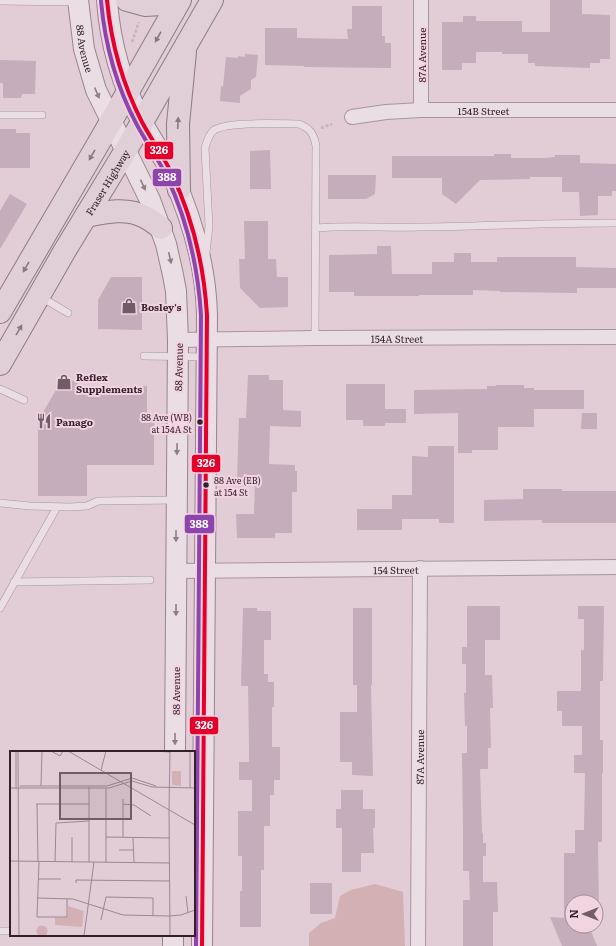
<svg xmlns="http://www.w3.org/2000/svg" width="616" height="946" font-family="Literata,serif">
<rect width="100%" height="100%" fill="#e2ccd5"/>
<!-- green -->
<path fill="#d3b0b4" d="M375,884L403,892L405,946H309V933L321,923L335,918L340,896L351,890Z"/>
<!-- building -->
<path fill="#c5adbb" d="M550,0H582V14L610,15V59H600V63H590V68L535,66V63H528V54H502V52H476V63H462V70H442V22H463V16H476V21H522V32H550Z
M352,6H382V36H385V43H391V68L304,67V66L265,65V28H297V38L348,39L347,29H352Z
M245,54L258,55L256,77L251,80V89L240,96V103L220,101L221,86L223,87L226,57L238,58V56L245,57Z
M0,60L36,61L35,94H22L21,98H3V83H0Z
M0,129H16V133H30V168H0Z
M270,150L271,189H250V151Z
M494,154H511V158H544L555,157V155H580V163L616,164V191H612V196H598V215L580,216L579,192H562V177H530V179L480,180L456,204L442,194V178H392V156H494Z
M328,175H376L375,194L366,199H328Z
M10,194L27,204L0,249V211Z
M244,221H268V259H276L277,277H288V307L260,308L240,288L239,259H245Z
M377,246H391L392,274H432V262H454V253H471V262H497V257H576V267L616,268V288H577V293L500,292V291L473,290V295H419V296H354V292H329V255L377,254Z
M111,277H142V330L98,329V300Z
M248,375H269V380H283V410L301,411V427L270,426L269,464L295,465V471H297V492H292V533H275V538H237L236,514H254L255,482L237,481L239,418H246Z
M64,376L82,386H147V417H154V465H87V496H38V416H41Z
M346,384H385V409H406V423H385V426H363V420H346Z
M496,385H524V388H534V390H584V409H534V427H498V450H472V453H458V413L414,414V390L487,389V386H496Z
M582,413H597V429H581Z
M428,446H454V523H439V519H402V530H357V509H392V495H412V456L428,457Z
M523,489H562V491H616V523H542V520L484,521V500L523,499Z
M467,606H500V640H485V675H492L493,708H490L491,748H488V769H480L482,833H483V843H486V856H483V882H497L498,912H493V946H463V900H470L469,871H463V833L462,753H467V726H465L464,693H466V664H462V647H467Z
M578,606H604L603,681H600V740H603V773H602V842H598L599,917H596V902H572V926H589L597,946H562L550,917L564,918V853H575V830H584L585,773H574V755H582V726H562V711H557V691H581V650H584V619H578Z
M243,608H257V611H271V640H264V674H268V682H274V707H272V747H280V780H274V795H270V826H264V870H261V927H240V891H242V856H238V811H252V780H239V762H249V747L248,686H241Z
M353,608H372V685H371L373,776L352,775V762H340V712H357V685H353Z
M341,790H363V809H375V828H373L374,853H361V872H342V828H336V809H341Z
M310,883H332V914H310Z"/>
<g fill="none" stroke-linecap="round" stroke-linejoin="round">
<!-- service casing -->
<g stroke="#a7969e" stroke-width="8">
<path id="service" d="M0,1L78,2
M0,115H42
M316,228C350,225 384,228 419,227C485,226 550,223 616,223
M206,253L209,226L205,148C207,142 208,136 213,131C225,121 282,124 299,124C310,128 314,134 316,146L315,338
M41,297L68,313
M144,356L206,357
M0,389L24,400
M0,503L30,506L70,507L87,506L98,501L176,500
M14,582L150,580
M0,608L57,507
M0,931H11"/>
</g>
<!-- minor casing -->
<g stroke="#a7969e" stroke-width="16">
<g id="minor">
<path d="M421,110V0"/>
<path id="s1" d="M352,117L386,112L421,110H616"/>
<path id="s2" d="M178,340L315,338L616,337"/>
<path id="s3" d="M176,571L616,567"/>
<path id="s4" d="M418,946L420,568"/>
</g>
</g>
<!-- secondary casing -->
<g stroke="#97858e" stroke-width="22">
<g id="secondary">
<path id="s5" d="M78,0L84,49L96,90L150,200L166,244L173,275L176,291L178,340L175,752"/>
<path d="M107,0C110,44 121,83 142,122C151,139 162,154 171,172C191,216 206,266 207,315L202,946"/>
<path d="M173,946V935"/>
</g>
</g>
<!-- primary casing -->
<g stroke="#8c7c84" stroke-width="24">
<g id="primary">
<path d="M127,0L145,5L178,3"/>
<path d="M179,190L178,124L185,52"/>
<path d="M86,216C105,212 127,207 145,217C151,220 156,224 161,228"/>
<path d="M0,312L101,139L180,0"/>
<path id="s6" d="M0,364L64,252L126,150L212,0"/>
</g>
</g>
<!-- path -->
<path stroke="#c3b4bc" stroke-width="2.5" stroke-dasharray="3 2" stroke-linecap="butt" d="M132,42L139,22
M321,128L332,124"/>
<!-- service -->
<use href="#service" stroke="#eadde3" stroke-width="7"/>
<!-- minor -->
<use href="#minor" stroke="#eadde3" stroke-width="14"/>
<!-- secondary -->
<use href="#secondary" stroke="#eadde3" stroke-width="20"/>
<!-- primary -->
<use href="#primary" stroke="#e1cfd8" stroke-width="22"/>
<!-- bus-1 casing -->
<g stroke="#f2d3e0" stroke-width="7">
<path id="bus-1" d="M107,0C111,43 122,83 142,122C151,139 162,154 171,172C192,216 204,266 207,315L202,946"/>
</g>
<!-- bus-2 casing -->
<g stroke="#f2d3e0" stroke-width="7">
<path id="bus-2" d="M101,1C105,45 116,86 137,125C146,142 157,157 166,175C187,219 198,267 201,315L196,946"/>
</g>
<!-- bus-1 -->
<use href="#bus-1" stroke="#e4002b" stroke-width="4"/>
<!-- bus-2 -->
<use href="#bus-2" stroke="#8e44ad" stroke-width="4"/>
</g>
<!-- one-way arrows -->
<defs><path id="oneway-solid" d="M-6-.8H1V-3.2L6.5 0L1 3.2V.8H-6Z"/></defs>
<g fill="#8a7782">
<use href="#oneway-solid" transform="translate(158 37) rotate(119)"/>
<use href="#oneway-solid" transform="translate(178 123) rotate(-87)"/>
<use href="#oneway-solid" transform="translate(92 155) rotate(120)"/>
<use href="#oneway-solid" transform="translate(26 267) rotate(120)"/>
<use href="#oneway-solid" transform="translate(19 330) rotate(-60)"/>
</g>
<g fill="#8f7e88">
<use href="#oneway-solid" transform="translate(97 93) rotate(67)"/>
<use href="#oneway-solid" transform="translate(143 185) rotate(65)"/>
<use href="#oneway-solid" transform="translate(170 258) rotate(77)"/>
<use href="#oneway-solid" transform="translate(177 449) rotate(91)"/>
<use href="#oneway-solid" transform="translate(176 536) rotate(90)"/>
<use href="#oneway-solid" transform="translate(176 610) rotate(90)"/>
<use href="#oneway-solid" transform="translate(175 739) rotate(90)"/>
</g>
<!-- icons -->
<defs>
<g id="shop-bare" transform="scale(1.2)"><path d="M-5-2.5h2.3a2.7 3.5 0 0 1 5.4 0H5L5.5 6h-11ZM-1.5-2.5h3a1.5 2.3 0 0 0-3 0Z" fill="#715c68" stroke="#f2d3e0" stroke-width="2.5" paint-order="stroke"/></g>
<g id="restaurant-bare" transform="scale(1.2)"><path d="M-5-6h1v4h1v-4h1v4h1v-4h1v5L-1.5 .5V6h-2V.5L-5-1ZM5-6V6H3V1.5H1.5Q1.5-4 5-6Z" fill="#715c68" stroke="#f2d3e0" stroke-width="2.5" paint-order="stroke"/></g>
</defs>
<g fill-rule="evenodd">
<use href="#shop-bare" x="129" y="306"/>
<use href="#shop-bare" x="64" y="382"/>
<use href="#restaurant-bare" x="44" y="421"/>
</g>
<!-- markers -->
<g fill="#341f2d" stroke="#f2d3e0" stroke-width="1.5">
<circle cx="200" cy="422" r="3.5"/>
<circle cx="206" cy="485" r="3.5"/>
</g>
<g text-anchor="middle" dominant-baseline="central" stroke-width="4" stroke-linejoin="round" paint-order="stroke">
<!-- bus labels -->
<g font-size="9" fill="#341f2d" stroke="#f2d3e0" text-anchor="end">
<text x="192" y="417">88 Ave (WB)<tspan x="192" dy="12">at 154A St</tspan></text>
<text x="214" y="480" text-anchor="start">88 Ave (EB)<tspan x="214" dy="12">at 154 St</tspan></text>
</g>
<!-- street labels -->
<g font-size="10" fill="#341f2d" stroke="#f2d3e0">
<text stroke="none"><textPath href="#s5" startOffset="49">88 Avenue</textPath></text>
<text transform="translate(421 55) rotate(-90)">87A Avenue</text>
<text stroke="none"><textPath href="#s1" startOffset="132">154B Street</textPath></text>
<text stroke="none"><textPath href="#s6" startOffset="211">Fraser Highway</textPath></text>
<text stroke="none"><textPath href="#s2" startOffset="219">154A Street</textPath></text>
<text transform="translate(178 367) rotate(-89)">88 Avenue</text>
<text stroke="none"><textPath href="#s3" startOffset="220">154 Street</textPath></text>
<text transform="translate(175 691) rotate(-90)">88 Avenue</text>
<text stroke="none"><textPath href="#s4" startOffset="189">87A Avenue</textPath></text>
</g>
<!-- poi labels -->
<g font-size="10" font-weight="bold" fill="#341f2d" stroke="#f2d3e0" text-anchor="start">
<text x="141" y="306">Bosley's</text>
<text x="76" y="376">Reflex<tspan x="76" dy="12">Supplements</tspan></text>
<text x="56" y="421">Panago</text>
</g>
</g>
<!-- overview -->
<g transform="translate(10 751)">
<rect width="185" height="185" fill="#e2ccd5"/>
<path d="M162,20H171V35L162,34ZM58,155L74,160L72,176L45,174V167L58,166ZM26.5 180a5.5 5.5 0 1 1 11 0a5.5 5.5 0 1 1-11 0Z" fill="#d3b0b4"/>
<path fill="none" stroke="#9c8792" stroke-width="1" d="M8,0L9,185M41,0L50,5L53,0M58,0L185,74M144,0L160,1M91,19L96,0M10,35H97L122,27L146,35M31,35L32,0M79,36V111M0,37H99L122,30L142,36L185,37M96,37V111M180,37V0M6,38V0M113,48V86M26,53H79M27,53L28,111M113,53L124,54L141,65M159,59L160,185M159,59L160,0M62,86V111M96,86L160,87M123,87L124,111M109,99H123M0,110L160,112M29,111L27,166H57V148M45,111L46,72L79,70M28,128H51M66,132V129L160,130M176,145L178,162M27,147L63,148L113,164L160,165M160,165L171,164L185,159M91,169L96,146L143,147V165M74,185L84,111"/>
<path fill="#715c68" fill-opacity="0.15" stroke="#715c68" stroke-width="2" d="M50,22H121V68H50Z"/>
<rect width="185" height="185" fill="none" stroke="#341f2d" stroke-width="2"/>
</g>
<g stroke="#f2d3e0" stroke-width="1.5">
<rect x="144" y="141" width="30" height="19" rx="4" fill="#e4002b"/>
<rect x="152" y="168" width="30" height="19" rx="4" fill="#8e44ad"/>
<rect x="191" y="454" width="30" height="19" rx="4" fill="#e4002b"/>
<rect x="184" y="514" width="31" height="20" rx="4" fill="#8e44ad"/>
<rect x="189" y="716" width="30" height="19" rx="4" fill="#e4002b"/>
</g>
<g font-size="11" text-anchor="middle" font-weight="bold" fill="#fff">
<text x="159" y="154">326</text>
<text x="167" y="181">388</text>
<text x="206" y="467">326</text>
<text x="199" y="528">388</text>
<text x="204" y="729">326</text>
</g>
<!-- north arrow -->
<g transform="translate(584 914) rotate(270)"><circle r="19" fill="#f2d3e0" stroke="#a68b98"/>
<path d="M0-3L7 15L0 10L-7 15Z" fill="#715c68"/>
<text y="-6" font-size="11" font-weight="bold" text-anchor="middle" fill="#341f2d">N</text>
</g>
</svg>
